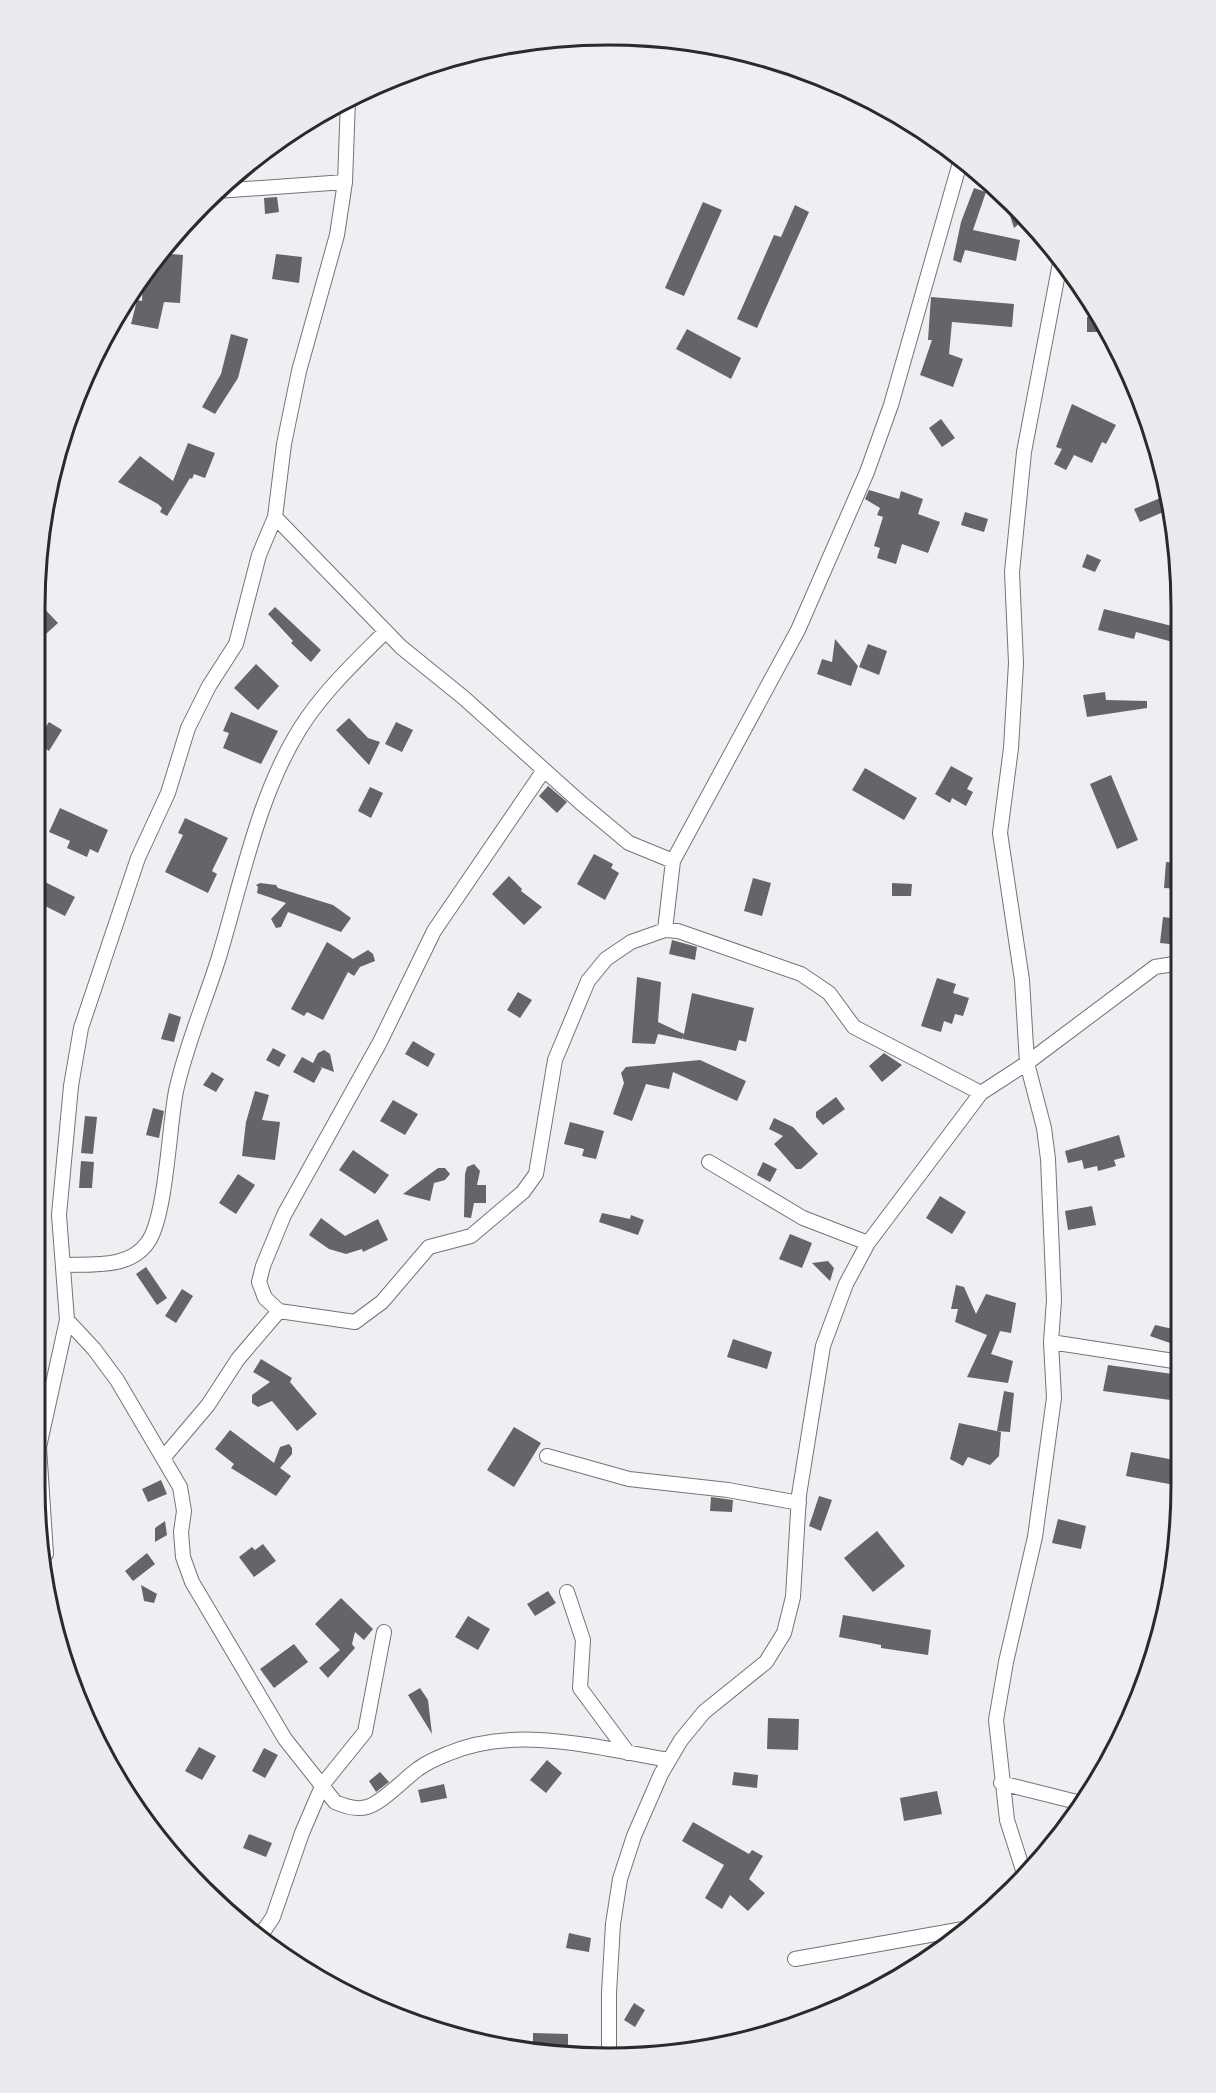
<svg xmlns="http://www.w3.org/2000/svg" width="1216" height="2093" font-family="'Open Sans',sans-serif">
<rect width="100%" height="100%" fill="#eeeff3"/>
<!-- building -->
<path fill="#646569" d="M974,188L986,192L973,230L1020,240L1016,261L965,250L961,263L953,260L961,222Z
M1003,194L1026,218L1014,228Z
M277,197L279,212L265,214L264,198Z
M703,202L722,210L684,296L665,288Z
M795,205L809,212L757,328L737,319L774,235L781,237Z
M172,239L171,254L183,255L180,303L164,302L158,329L131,324L137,300L142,301L143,275Z
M276,254L302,257L299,283L272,279Z
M931,297L1014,304L1012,327L952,322L949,354L963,359L953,387L920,375L932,340H928Z
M1087,317H1101L1109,332H1087Z
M687,329L741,358L731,379L676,349Z
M231,334L248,339L238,378L215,414L202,407L221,374Z
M1072,404L1116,425L1106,444L1102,442L1092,463L1074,455L1066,470L1054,464L1062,449L1056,447Z
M941,419L955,438L942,447L929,428Z
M188,443L215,453L205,478L194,474L192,479L190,478L167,516L160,512L162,508L158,504L118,482L140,456L173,481Z
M869,490L899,499L901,491L923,499L918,514L940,522L928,553L902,544L896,564L877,558L880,548L874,546L883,517L877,515L880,508L865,499Z
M1165,496L1168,510L1140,522L1134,509Z
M965,512L988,519L984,532L961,525Z
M1087,554L1101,560L1095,572L1082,567Z
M36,600L58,623L36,643Z
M275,607L321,650L311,662L291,643L293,641L268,614Z
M1104,609L1180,628V644L1136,632L1134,639L1098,630Z
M835,639L858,666L851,686L817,674L822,659L832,662Z
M868,644L887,651L879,675L859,667Z
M256,664L279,686L258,710L234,688Z
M1105,692L1106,700L1147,701V708L1087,717L1083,695Z
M231,712L278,731L261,764L223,748L229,733L223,731Z
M349,718L368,738L380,742L369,765L336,730Z
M49,722L62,730L49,751L36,742Z
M396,722L413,730L402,752L385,744Z
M951,766L973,778L967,789L973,792L966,806L952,798L950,803L935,794Z
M865,768L917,798L904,820L852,790Z
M1111,775L1138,840L1117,849L1090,784Z
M548,786L567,802L557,813L539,796Z
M370,787L383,793L371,818L358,811Z
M60,808L108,830L98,853L90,849L87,857L67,848L70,841L49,832Z
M185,818L228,838L212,871L217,874L208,893L165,872L183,835L178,833Z
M594,854L613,864L611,868L619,873L605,900L577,884Z
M1166,862L1180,863V889L1164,888Z
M509,876L522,889L521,891L542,907L524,925L492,894Z
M753,878L771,883L762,916L744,911Z
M41,880L75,897L65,916L35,901V892Z
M260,883L276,885L278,888L333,905L351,918L341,932L288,912L281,927L276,928L271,919L286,903L257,893L258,887L256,885Z
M892,883L912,884L911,896H892Z
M1163,917L1180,919V945L1160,943Z
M672,940L697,947L695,960L669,954Z
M327,942L353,959L368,950L373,954L375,961L360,967L354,976L348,972L323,1020L307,1012L304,1016L291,1009Z
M637,977L661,982L658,1022L684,1034L692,993L754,1008L746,1042L739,1040L736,1051L683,1039V1037L682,1039L658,1034L655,1044L632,1043Z
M937,978L956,984L953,993L969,998L963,1016L955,1014L952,1024L944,1021L941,1032L921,1026Z
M518,992L532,1000L520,1018L507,1010Z
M169,1013L181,1017L174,1042L161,1039Z
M413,1041L435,1054L428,1067L405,1054Z
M273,1048L286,1055L279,1067L266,1060Z
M324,1050L330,1054L334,1072L318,1066L322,1068L314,1083L293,1072L302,1057L313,1063L318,1053Z
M884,1053L902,1065L882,1082L869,1066Z
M700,1060L746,1081L737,1101L673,1072L669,1089L646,1084L632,1121L613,1114L624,1083L621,1073L626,1067Z
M212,1072L224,1079L216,1092L203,1085Z
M255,1091L269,1095L262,1120L280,1122L275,1160L242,1156L246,1122Z
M836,1097L845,1109L823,1125L816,1117V1112Z
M393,1100L418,1114L405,1135L380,1121Z
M153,1108L164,1111L159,1138L146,1135Z
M85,1116L97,1117L93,1154L81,1153Z
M774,1118L793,1127L818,1154L801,1169H796L774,1144L783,1136L769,1129Z
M570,1122L604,1131L596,1159L582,1156L584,1149L564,1144Z
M1119,1135L1125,1157L1114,1160L1116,1166L1098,1171L1097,1166L1084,1169L1082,1160L1068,1163L1065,1151Z
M353,1150L389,1175L375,1194L339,1170Z
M81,1161L94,1162L92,1188H79Z
M763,1162L777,1169L770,1182L757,1175Z
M474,1164L480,1171L477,1185H486V1203H474L471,1218L464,1217L465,1174L467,1167Z
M438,1168H445L450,1174L445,1180L434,1183L430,1201L403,1194Z
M238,1174L255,1185L236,1214L219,1203Z
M940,1196L966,1212L952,1234L926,1218Z
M1092,1206L1096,1225L1068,1230L1065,1211Z
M602,1213L630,1219L631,1215L644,1220L638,1235L599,1222Z
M321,1218L345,1236L378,1219L388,1240L363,1252L362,1249L346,1254L329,1249L309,1235Z
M790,1234L812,1243L802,1268L779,1259Z
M828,1261L834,1268L830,1281L812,1263Z
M146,1267L167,1298L157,1305L136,1274Z
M956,1285L964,1287L976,1314L986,1294L1016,1303L1011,1333L1000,1331L991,1354L1013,1361L1008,1383L967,1377L987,1335L955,1322L958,1309H951Z
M182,1289L193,1296L176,1323L165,1316Z
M1155,1325L1173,1329L1170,1343L1150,1336Z
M733,1339L772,1352L767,1369L727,1357Z
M261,1359L292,1378L290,1382L317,1414L297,1431L272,1401L258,1407L252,1403V1395L270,1382L253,1372Z
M1108,1365L1180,1375L1178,1401L1103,1391Z
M1004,1391L1014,1393L1010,1432L997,1431Z
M959,1423L1001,1432L999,1456L990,1465L968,1457L963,1466L950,1459Z
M514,1427L541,1443L514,1487L487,1470Z
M230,1430L274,1463L280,1447L289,1444L292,1448V1454L280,1468L291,1476L276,1496L231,1468L234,1464L215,1449Z
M1131,1452L1180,1461V1486L1126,1476Z
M161,1480L167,1494L148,1502L142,1489Z
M819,1496L832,1500L821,1531L809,1526Z
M711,1497L733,1500L732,1512L710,1511Z
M1058,1519L1086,1526L1081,1549L1052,1543Z
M165,1521L167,1535L155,1542V1528Z
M877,1531L905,1566L873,1592L844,1558Z
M263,1544L276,1561L254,1577L239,1557L252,1547L255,1550Z
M147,1553L155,1564L133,1581L125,1571Z
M141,1585L157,1594L154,1603L144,1601Z
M548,1591L556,1603L535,1616L527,1604Z
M341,1598L373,1629L364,1640L355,1632L352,1644L355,1648L328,1678L319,1668L340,1650L315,1624Z
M843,1615L931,1630L928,1655L881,1648V1645L839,1637Z
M468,1616L490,1629L478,1650L455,1637Z
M294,1644L308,1662L274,1688L260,1669Z
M420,1688L428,1700L432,1734L408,1695Z
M768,1718L799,1719L798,1750L767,1749Z
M199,1747L216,1756L202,1780L185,1771Z
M264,1748L278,1755L265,1778L252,1771Z
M547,1760L562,1773L546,1793L530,1780Z
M380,1772L389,1782L376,1792L369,1781Z
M734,1772L758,1775L757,1788L732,1785Z
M444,1784L447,1798L421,1803L418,1790Z
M937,1791L942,1814L904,1821L900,1798Z
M693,1822L749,1854L752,1850L763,1856L749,1879L765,1893L748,1911L730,1895L722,1909L705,1898L724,1865L682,1841Z
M249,1834L272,1843L266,1857L243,1848Z
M569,1933L591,1938L589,1952L566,1948Z
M634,2003L645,2010L635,2027L624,2020Z
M533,2033L568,2034V2048L533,2046Z"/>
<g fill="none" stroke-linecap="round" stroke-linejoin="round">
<!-- street casing -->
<g stroke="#737478" stroke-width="16">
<path id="street" d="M217,191L345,182
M275,517L401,647L464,698L581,803L629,843L673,861
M544,770L434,931L380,1042L284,1215L263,1266L259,1282L265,1298L279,1311L355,1322L382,1302L429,1247L471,1236L523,1192L536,1174L555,1060L588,981L606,959L631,942L665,930L678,931L801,974L829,993L854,1027L981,1093
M665,930L673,861L798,630L867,472L891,405L961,159
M709,1162L803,1218L868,1243
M64,1265C92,1264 130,1269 148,1242C166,1217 169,1127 176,1091C186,1045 205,1002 219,957C242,881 258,795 301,727C324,691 355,662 385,632
M67,1320L94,1349L117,1380L180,1487L184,1511L181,1532L183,1557L192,1582L285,1739L335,1802C344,1806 357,1810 367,1807C382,1803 404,1779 418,1769C426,1763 437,1758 447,1754C515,1724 599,1748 669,1760
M1051,1342L1180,1362
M547,1456L629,1479L728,1490L799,1503
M164,1457L208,1405L238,1359L279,1311
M46,1554L39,1447L67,1320L59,1215L71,1086L81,1028L138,858L168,793L188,728L209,686L236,644L259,555L275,517L284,444L299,371L337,235L345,182L348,100
M567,1592L583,1640L580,1688L628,1753
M1001,1783L1085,1804
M1023,1870L1007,1820L996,1720L1006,1662L1035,1537L1054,1398L1051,1342L1054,1300L1048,1159L1044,1128L1027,1063L1022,980L1000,833L1011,748L1016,663L1012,572L1024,452L1060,263
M258,1933L265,1929L273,1917L302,1833L323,1784L365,1732L384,1632
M795,1959L969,1928
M609,2054V1993L613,1924L620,1879L634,1836L661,1774L681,1740L704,1712L766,1662L784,1633L793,1597L799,1495L823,1346L846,1284L868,1243L981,1093L1027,1063L1155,967L1180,963"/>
</g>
<!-- street -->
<use href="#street" stroke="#fff" stroke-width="14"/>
</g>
<!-- crop -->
<path d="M0 0H1216V2093H0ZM608 45H608A563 563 0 0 1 1171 608V1485A563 563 0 0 1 608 2048H608A563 563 0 0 1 45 1485V608A563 563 0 0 1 608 45Z" fill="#eaebee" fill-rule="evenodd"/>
<path fill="none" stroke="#2a2a2c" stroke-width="3" d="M608 45H608A563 563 0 0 1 1171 608V1485A563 563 0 0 1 608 2048H608A563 563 0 0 1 45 1485V608A563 563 0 0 1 608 45Z"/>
</svg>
